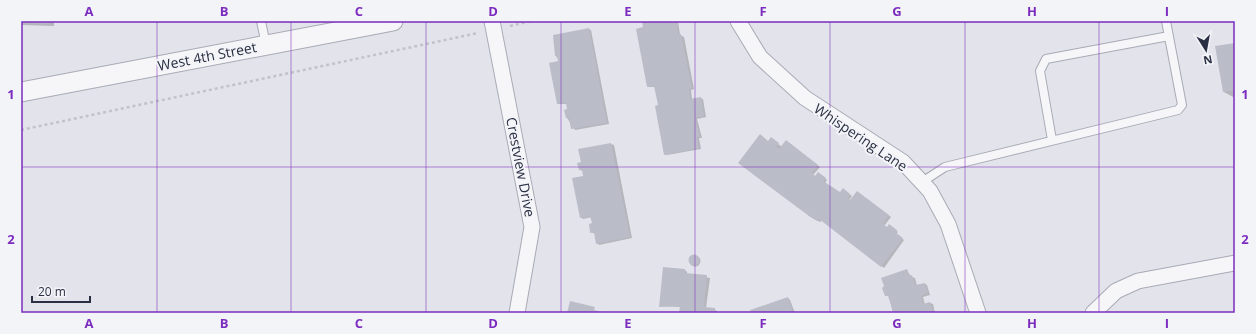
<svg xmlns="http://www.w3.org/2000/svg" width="1256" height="334" font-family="'Open Sans',sans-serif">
<rect width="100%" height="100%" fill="#e3e4eb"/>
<!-- shadow -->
<path fill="#0003" d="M21,21H54V26L21,25Z
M643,21H678L680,35L684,37L694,89L691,90L692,99L700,98L703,99L706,117L697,119L702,138H699L701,149L667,155L665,154L656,87H648Z
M588,29L591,30L609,124L575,130L567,118V104H558L560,62L556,56Z
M1235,44V96L1233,97L1224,92Z
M762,137L769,142L773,140L782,147L788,142L820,167L813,175L816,177L821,175L827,180L825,183L840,193L845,191L852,196L847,203L860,194L891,217L884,226L887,228L892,227L898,232L896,234L904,240L884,268L822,220L820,222L809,216Z
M611,144L614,145L632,238L599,245L597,243L595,234L591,232L593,224L592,217L583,219L581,217L585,177L583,171L580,170L582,163L579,150Z
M689.5 261a5.5 5.5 0 1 1 11 0a5.5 5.5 0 1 1-11 0Z
M685,270L687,272V274L710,278L706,308L714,309L717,311V313H680L681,307L660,306Z
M907,270L911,277L915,278L917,286L925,284L927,285L930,295L923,297L925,305L930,303L933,304L935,313H893L889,297Z
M788,298L790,300L795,313H752Z"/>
<!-- building -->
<path fill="#babdc8" d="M21,21H49V24L21,23Z
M642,21H677L678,35L681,34L692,88L689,89L690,99L701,97L704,116L695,118L700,137H697L699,148L664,155L655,106L658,105L654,86L647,87L636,29L643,27Z
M589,28L607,123L571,129L569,118H566L564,110L567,109L566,103L557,104L549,63L558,61L557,56H555L553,35Z
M1235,43V90L1223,92L1215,46Z
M760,134L768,141L771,137L779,143L776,147L779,149L786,140L818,165L812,173L815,176L818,172L826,178L823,181L840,192L843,188L850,194L848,198L850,200L857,191L889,215L883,224L887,227L889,224L897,230L895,232L903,238L881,267L819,219L817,221L809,216L738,163Z
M611,143L630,237L596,244L594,232L590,233L589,224L592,223L590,216L580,218L572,178L583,176L582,170H579L577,163L581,162L578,149Z
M688.5 260a5.5 5.5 0 1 1 11 0a5.5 5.5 0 1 1-11 0Z
M663,267L685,269V273L707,275L704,307L715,308L714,313H679L680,306L659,307Z
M907,269L909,276L912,275L915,285L925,283L928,293L921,296L923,304L930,302L934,313H892L893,311L888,296H885L882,288L884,286L881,278Z
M788,297L793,313H751L750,310Z
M570,301L595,307L594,310L607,313H567Z"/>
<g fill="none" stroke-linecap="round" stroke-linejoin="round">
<!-- service casing -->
<g stroke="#a8aab5" stroke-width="10">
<path id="service" d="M261,21L266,45
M1052,140L1040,71L1046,59L1169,36
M922,182L945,167L1178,110L1182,105L1166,21"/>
</g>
<!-- minor casing -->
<g stroke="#a8aab5" stroke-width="17">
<path id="minor" d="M492,21L532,227L517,313
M738,21L760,57L805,98L903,162L930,191L948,224L978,313
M1093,313L1116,291L1138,281L1235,263"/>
</g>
<!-- tertiary casing -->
<g stroke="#a8aab5" stroke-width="21">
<path id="tertiary" d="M21,92L393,21"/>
</g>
<!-- path -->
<path stroke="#c1c2ca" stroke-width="2.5" stroke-dasharray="3 3" stroke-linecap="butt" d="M510,26L531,21
M21,130L478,33"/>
<!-- service -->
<use href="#service" stroke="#f6f6f9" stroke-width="8"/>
<!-- minor -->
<use href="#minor" stroke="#f6f6f9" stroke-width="15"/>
<!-- tertiary -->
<use href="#tertiary" stroke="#f6f6f9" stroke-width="19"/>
</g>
<!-- grid -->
<path fill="none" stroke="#7b2cbf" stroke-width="1" stroke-opacity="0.55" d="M157,21V313M291,21V313M426,21V313M561,21V313M695,21V313M830,21V313M965,21V313M1099,21V313M21,167H1235"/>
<g text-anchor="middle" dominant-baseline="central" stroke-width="4" stroke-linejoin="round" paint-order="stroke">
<!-- street labels -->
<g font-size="14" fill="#2a2f43" stroke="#f3f4f8">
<text transform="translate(207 56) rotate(-11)">West 4th Street</text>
<text transform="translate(861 137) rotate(34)">Whispering Lane</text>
<text transform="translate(521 167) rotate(79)">Crestview Drive</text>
</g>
</g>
<!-- border -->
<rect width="1256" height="334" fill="none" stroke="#f3f4f8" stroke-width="44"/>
<!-- north arrow -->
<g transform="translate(1206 50) rotate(169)" stroke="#f3f4f8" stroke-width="3" paint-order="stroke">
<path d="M0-3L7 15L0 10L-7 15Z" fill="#2a2f43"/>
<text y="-6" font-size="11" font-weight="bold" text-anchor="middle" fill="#2a2f43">N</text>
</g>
<!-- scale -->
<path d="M32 296v6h58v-6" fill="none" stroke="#2a2f43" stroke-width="2"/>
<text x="38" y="296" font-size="12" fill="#2a2f43" stroke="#f3f4f8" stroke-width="3" paint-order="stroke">20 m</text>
<rect x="22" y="22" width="1212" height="290" fill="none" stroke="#7b2cbf" stroke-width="1.5"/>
<g font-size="13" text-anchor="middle" font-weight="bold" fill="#7b2cbf">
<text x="89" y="16">A</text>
<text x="224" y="16">B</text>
<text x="359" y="16">C</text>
<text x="493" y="16">D</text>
<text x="628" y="16">E</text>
<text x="763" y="16">F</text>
<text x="897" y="16">G</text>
<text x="1032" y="16">H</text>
<text x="1167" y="16">I</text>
<text x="11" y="99">1</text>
<text x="1245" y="99">1</text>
<text x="11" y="244">2</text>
<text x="1245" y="244">2</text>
<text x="89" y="328">A</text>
<text x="224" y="328">B</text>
<text x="359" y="328">C</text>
<text x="493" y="328">D</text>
<text x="628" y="328">E</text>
<text x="763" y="328">F</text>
<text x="897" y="328">G</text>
<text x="1032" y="328">H</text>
<text x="1167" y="328">I</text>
</g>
</svg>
